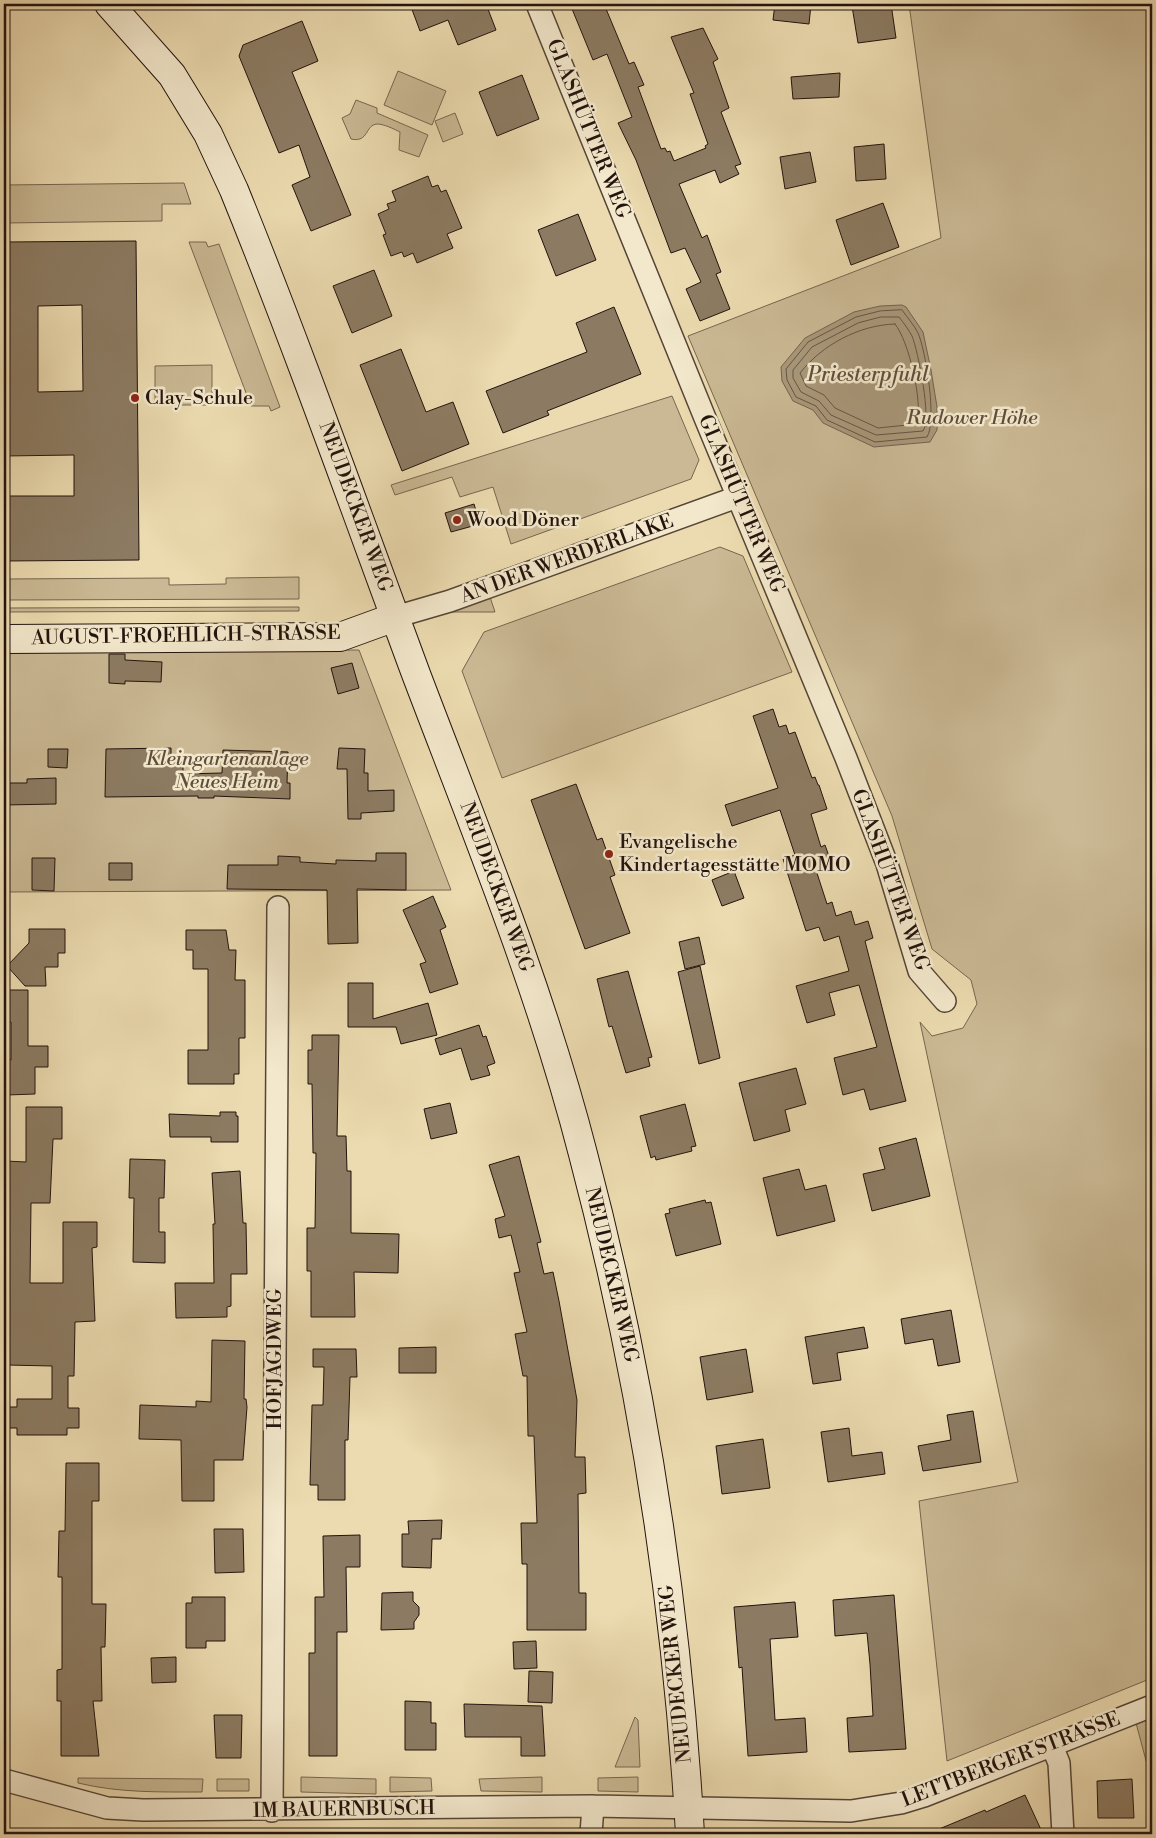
<svg xmlns="http://www.w3.org/2000/svg" width="1156" height="1838" font-family="'Libre Bodoni',serif">
<rect width="100%" height="100%" fill="#ecdbb0"/>
<filter id="stains"><feTurbulence type="fractalNoise" baseFrequency=".004" numOctaves="4"/><feColorMatrix values="0 0 0 0 .2 0 0 0 0 .09 0 0 0 0 .02 0 0 0 .5 -.17"/></filter>
<radialGradient id="worn" r=".72"><stop offset=".6" stop-color="#630" stop-opacity="0"/><stop offset="1" stop-color="#630" stop-opacity=".3"/></radialGradient>
<!-- green -->
<path fill="#cab994" stroke="#766650" d="M909,4H1152V1678L947,1761L919,1501L1018,1482L920,1022L932,1036L963,1028L977,1004L971,980L932,949L892,816L688,336L941,238Z
M398,71L446,91L432,125L384,105Z
M356,100L377,108V113L428,135L419,157L399,150L400,132C394,129 384,124 377,124C365,125 369,143 351,139L342,118L350,114Z
M455,113L463,134L443,142L435,121Z
M184,183L191,204H162V221L4,223V185Z
M189,242H206L208,247L219,244L280,407L271,411L269,406H251Z
M212,365V405H155V366Z
M672,396L699,460L691,479L511,544L493,487L460,497L452,477L395,495L391,485Z
M720,547L743,556L792,672L502,778L462,671L484,632Z
M299,577V599L4,600V579L169,578V585L226,584V578Z
M490,597L495,612H452V611Z
M299,607V611L4,612V608Z
M359,650L451,890L4,892V652Z
M635,1717L638,1720L640,1767H615Z
M1152,1718V1783L1136,1723Z
M301,1777L376,1779V1794L301,1792Z
M390,1777L431,1778L432,1791L390,1792Z
M542,1777V1792L481,1791L479,1779Z
M638,1777V1792L598,1791V1778Z
M78,1778L203,1779L202,1792C160,1792 119,1793 78,1783Z
M217,1779H249V1791H217Z"/>
<!-- water -->
<path fill="#a89779" stroke="#73624e" d="M902,305L906,307L923,332L931,370L937,407V430L930,442L874,447L823,423L813,410L793,401L782,381L781,367L805,338L854,312L880,306Z"/>
<g fill="none" stroke-linecap="round" stroke-linejoin="round">
<!-- shore -->
<path stroke="#665543" stroke-width="1" d="M902,310C907,317 914,325 918,333C926,351 937,421 927,437L875,442L827,420L816,406L796,397L787,380L786,369L808,342L856,317L880,311Z
M881,317H899C903,322 909,330 912,336C918,351 932,419 923,431L876,435L831,415L819,401L801,392L793,378V370L812,347L858,323Z
M895,324C909,341 923,403 917,424L878,428L835,408L824,395L806,386L800,373C822,345 859,325 895,324Z"/>
</g>
<!-- building -->
<path fill="#8c7b62" stroke="#23130d" fill-rule="evenodd" d="M410,4H486L496,30L458,45L448,20L420,31Z
M570,4H604L629,64L634,62L644,85L638,87L661,149L665,148L667,152L670,151L674,161L706,148L705,146L708,144L690,94L694,93L671,37L703,28L718,59L713,62L729,108L721,112L741,164L735,166L739,174L720,183L715,170L679,184L702,238L707,235L721,272L716,274L730,309L700,321L686,289L701,282L685,248L671,253L636,160L618,123L632,117L607,54L593,60Z
M775,4H811L809,24L773,20Z
M865,4H891L896,38L858,43L852,6Z
M302,21L318,61L292,72L351,215L311,231L292,185L310,177L299,145L279,153L239,56L243,45Z
M840,73L839,97L793,99L791,77Z
M522,75L539,119L497,136L479,92Z
M884,144L886,179L856,181L854,147Z
M810,152L816,182L785,189L780,157Z
M428,176L432,187L438,185L441,192L446,190L462,228L447,234L453,248L417,263L413,253L404,257L402,252L391,256L383,235L386,234L378,214L389,209L387,204L396,201L392,191Z
M883,203L899,247L851,265L836,220Z
M578,214L596,260L556,276L538,230Z
M136,241L139,560L4,561V496H74V455L4,456V242ZM82,305L83,391L38,392V306Z
M374,270L392,316L352,333L333,286Z
M614,307L641,374L547,411L549,415L503,433L486,391L587,352L576,323Z
M401,349L426,412L453,402L469,444L402,471L360,365Z
M474,504L480,524L451,532L445,513Z
M109,654H125V660L162,662L161,682L125,681V684L109,683Z
M352,663L359,688L338,694L331,668Z
M773,709L779,727L786,725L789,734L795,732L812,778L815,777L818,785H819L827,809L811,814L821,847L825,845L831,862L815,867L827,904L832,902L836,916L851,911L855,925L868,921L873,938L865,941L906,1101L870,1110L864,1089L843,1095L834,1058L877,1047L859,985L829,993L835,1015L807,1023L796,986L849,971L839,936L824,941L819,927L806,931L783,859L795,855L780,810L732,826L725,805L778,788L753,716Z
M171,748V755H183V774L222,773L223,750L288,752L287,783H290V799L214,796V798H198V796L105,797L106,749Z
M339,748L365,749L364,773H368V791L394,790V811L361,813V819H348L347,769H337Z
M48,749H68L67,768L48,767Z
M56,778V804L4,805V783H27V779Z
M576,784L597,840L602,838L615,875L610,877L630,933L585,949L531,800Z
M376,853H406V890L357,889L358,943L328,944L327,890L227,889L228,865H278V856L300,857V862L336,864V860L376,861Z
M32,858H55L54,891L32,890Z
M109,863H132V880H109Z
M734,871L744,898L722,906L712,880Z
M433,896L446,927L440,930L458,984L430,993L420,964L426,962L403,910Z
M29,929H65V953H58V967H45L46,986H25L7,966L29,943Z
M186,930H226L229,950H236L235,980H245V1038H239V1074H234V1084H188V1050H208V969H193V950H186Z
M699,937L705,964L685,969L679,942Z
M700,966L720,1058L699,1064L678,972Z
M628,971L652,1057L648,1058L650,1066L626,1073L612,1026L609,1027L597,979Z
M348,983H373V1019L428,1003L437,1035L401,1044L396,1027H348Z
M4,990H28V1046H48V1067H35V1094L7,1095L6,1060H11V1022H4Z
M479,1025L483,1037L486,1036L495,1063L487,1066L490,1075L471,1080L461,1048L440,1055L435,1039Z
M312,1035H339L337,1136H346L347,1171H351V1233L399,1234L398,1273L354,1272L355,1317H311V1271H307V1228H315L316,1153H313L312,1084H308V1050H312Z
M796,1068L806,1104L785,1110L790,1131L754,1141L739,1083Z
M450,1103L457,1133L431,1139L424,1109Z
M685,1104L696,1146L691,1147L692,1151L656,1160L655,1156L651,1158L640,1116Z
M26,1107H62V1139H53L50,1203H31L30,1283H63V1222H97V1247L92,1248L95,1321L75,1322L74,1376H68V1408H79V1428H67V1435H17V1428H5L4,1407H17V1399H52V1366L7,1365V1322H4L5,1161L26,1162Z
M220,1112H236V1116H238V1142H211V1137H170L169,1114L220,1116Z
M916,1138L930,1196L872,1211L863,1174L885,1169L879,1148Z
M519,1156L541,1242L537,1243L544,1274L553,1272L559,1301L577,1400L575,1457H585L586,1493L578,1494L579,1593H586V1630H527V1564H522L521,1523H537L534,1436H528L527,1376H523L515,1334L527,1332L514,1273L520,1272L511,1235L499,1238L495,1219L505,1216L489,1165Z
M130,1159L165,1160L164,1198H159V1232H165V1263L133,1262L134,1198H129Z
M799,1169L805,1190L826,1185L835,1221L777,1236L763,1178Z
M240,1171L243,1223H246L247,1274H231V1306L227,1307V1317L176,1318L175,1283H214L213,1224H215L212,1173Z
M705,1200L706,1203L711,1202L721,1244L676,1256L665,1214L670,1213L669,1209Z
M951,1310L960,1362L938,1366L933,1339L905,1344L901,1319Z
M864,1327L868,1348L837,1353L841,1380L813,1384L805,1337Z
M212,1340L245,1341L244,1399H246L247,1407L243,1460H214V1501H182L181,1440L139,1439L140,1405L196,1407V1401L211,1402Z
M436,1347V1373H399V1348Z
M313,1349H356L357,1377H350L348,1440H345V1500H318V1485H310L312,1405H323L324,1367H313Z
M746,1349L753,1392L707,1400L700,1357Z
M973,1411L981,1462L923,1471L918,1446L951,1440L947,1415Z
M849,1428L852,1456L882,1452L885,1474L828,1482L821,1432Z
M763,1439L770,1488L722,1494L716,1446Z
M66,1463H99V1501H92V1604H106L105,1647H101L102,1701H93L99,1756H61V1701H57V1670L62,1669V1577H58L59,1531H65Z
M442,1520L441,1539H432L431,1568L402,1567V1534H409L408,1521Z
M214,1529H243L244,1572L215,1573Z
M360,1535V1567H346L347,1632H337V1756H309V1653H315V1597H324L323,1536Z
M413,1592V1601L419,1607V1615L414,1622V1629L381,1630L382,1593Z
M894,1595L906,1749L849,1752L847,1718L873,1716L870,1664L867,1633L835,1636L833,1600Z
M192,1597H225V1641H206V1648H186V1603H192Z
M795,1602L798,1637L770,1639L775,1720L805,1718L807,1752L748,1756L742,1667L739,1668L734,1607Z
M536,1641L537,1668L514,1669L513,1642Z
M176,1657V1682L152,1683L151,1658Z
M529,1671L553,1672L552,1703L528,1702Z
M405,1701L431,1702V1723H436V1750H405Z
M464,1704L542,1706L545,1756H521V1737H465Z
M214,1715H242L241,1758H216Z
M1132,1779L1134,1818H1098L1097,1781Z
M1025,1795L1043,1834H927L985,1810L986,1812Z"/>
<g fill="none" stroke-linecap="round" stroke-linejoin="round">
<!-- street casing -->
<g stroke="#554536" stroke-width="24">
<path id="street" d="M537,4L705,418L846,758L887,864L919,971L945,1001
M395,617L450,601L737,497
M1052,1746L1059,1763L1063,1834
M4,1780L107,1808L143,1810L593,1806L851,1811L901,1803L924,1796L1152,1706
M272,1811L278,907
M591,1834L593,1806"/>
</g>
<!-- secondary casing -->
<g stroke="#23130d" stroke-width="30">
<path id="secondary" d="M109,4L172,75L208,134L234,190C299,350 356,512 416,674C476,832 541,990 583,1154C642,1377 677,1605 690,1834
M4,639L340,637L395,617"/>
</g>
<!-- street -->
<use href="#street" stroke="#f3e8cc" stroke-width="21"/>
<!-- secondary -->
<use href="#secondary" stroke="#f3e8cc" stroke-width="28"/>
</g>
<!-- markers -->
<g fill="#8f2418" stroke="#f3e8cc" stroke-width="2">
<circle cx="135" cy="398" r="5"/>
<circle cx="457" cy="520" r="5"/>
<circle cx="609" cy="854" r="5"/>
</g>
<g text-anchor="middle" dominant-baseline="central" stroke-width="5" stroke-linejoin="round" paint-order="stroke">
<!-- street labels -->
<g font-size="20" fill="#23130d" stroke="#f3e8cc">
<text transform="translate(588 129) rotate(68)">GLASHÜTTER WEG</text>
<text transform="translate(741 504) rotate(67)">GLASHÜTTER WEG</text>
<text transform="translate(355 507) rotate(70)">NEUDECKER WEG</text>
<text transform="translate(567 559) rotate(-20)">AN DER WERDERLAKE</text>
<text transform="translate(186 636) rotate(-1)">AUGUST-FROEHLICH-STRASSE</text>
<text transform="translate(890 880) rotate(70)">GLASHÜTTER WEG</text>
<text transform="translate(496 887) rotate(70)">NEUDECKER WEG</text>
<text transform="translate(611 1275) rotate(77)">NEUDECKER WEG</text>
<text transform="translate(275 1359) rotate(-90)">HOFJAGDWEG</text>
<text transform="translate(676 1674) rotate(-96)">NEUDECKER WEG</text>
<text transform="translate(1011 1760) rotate(-21)">LETTBERGER STRASSE</text>
<text transform="translate(344 1810) rotate(-1)">IM BAUERNBUSCH</text>
</g>
<!-- poi labels -->
<g font-size="20" fill="#23130d" stroke="#f3e8cc" text-anchor="start">
<text x="145" y="398">Clay-Schule</text>
<text x="467" y="520">Wood Döner</text>
<text x="619" y="842">Evangelische<tspan x="619" dy="23">Kindertagesstätte MOMO</tspan></text>
</g>
<!-- park labels -->
<g font-size="20" font-style="italic" fill="#5d4d3c" stroke="#f3e8cc">
<text x="972" y="418">Rudower Höhe</text>
<text x="227" y="759">Kleingartenanlage<tspan x="227" dy="23">Neues Heim</tspan></text>
</g>
<!-- water labels -->
<g font-size="21" font-style="italic" fill="#5f4e3e" stroke="#f3e8cc">
<text x="868" y="375">Priesterpfuhl</text>
</g>
</g>
<!-- margin -->
<rect width="1156" height="1838" fill="none" stroke="#ecdbb0" stroke-width="20"/>
<rect x="5" y="5" width="1146" height="1828" fill="none" stroke="#23130d" stroke-width="2.5"/>
<rect x="10" y="10" width="1136" height="1818" fill="none" stroke="#23130d"/>
<rect width="100%" height="100%" filter="url(#stains)"/>
<rect width="100%" height="100%" fill="url(#worn)"/>
</svg>
